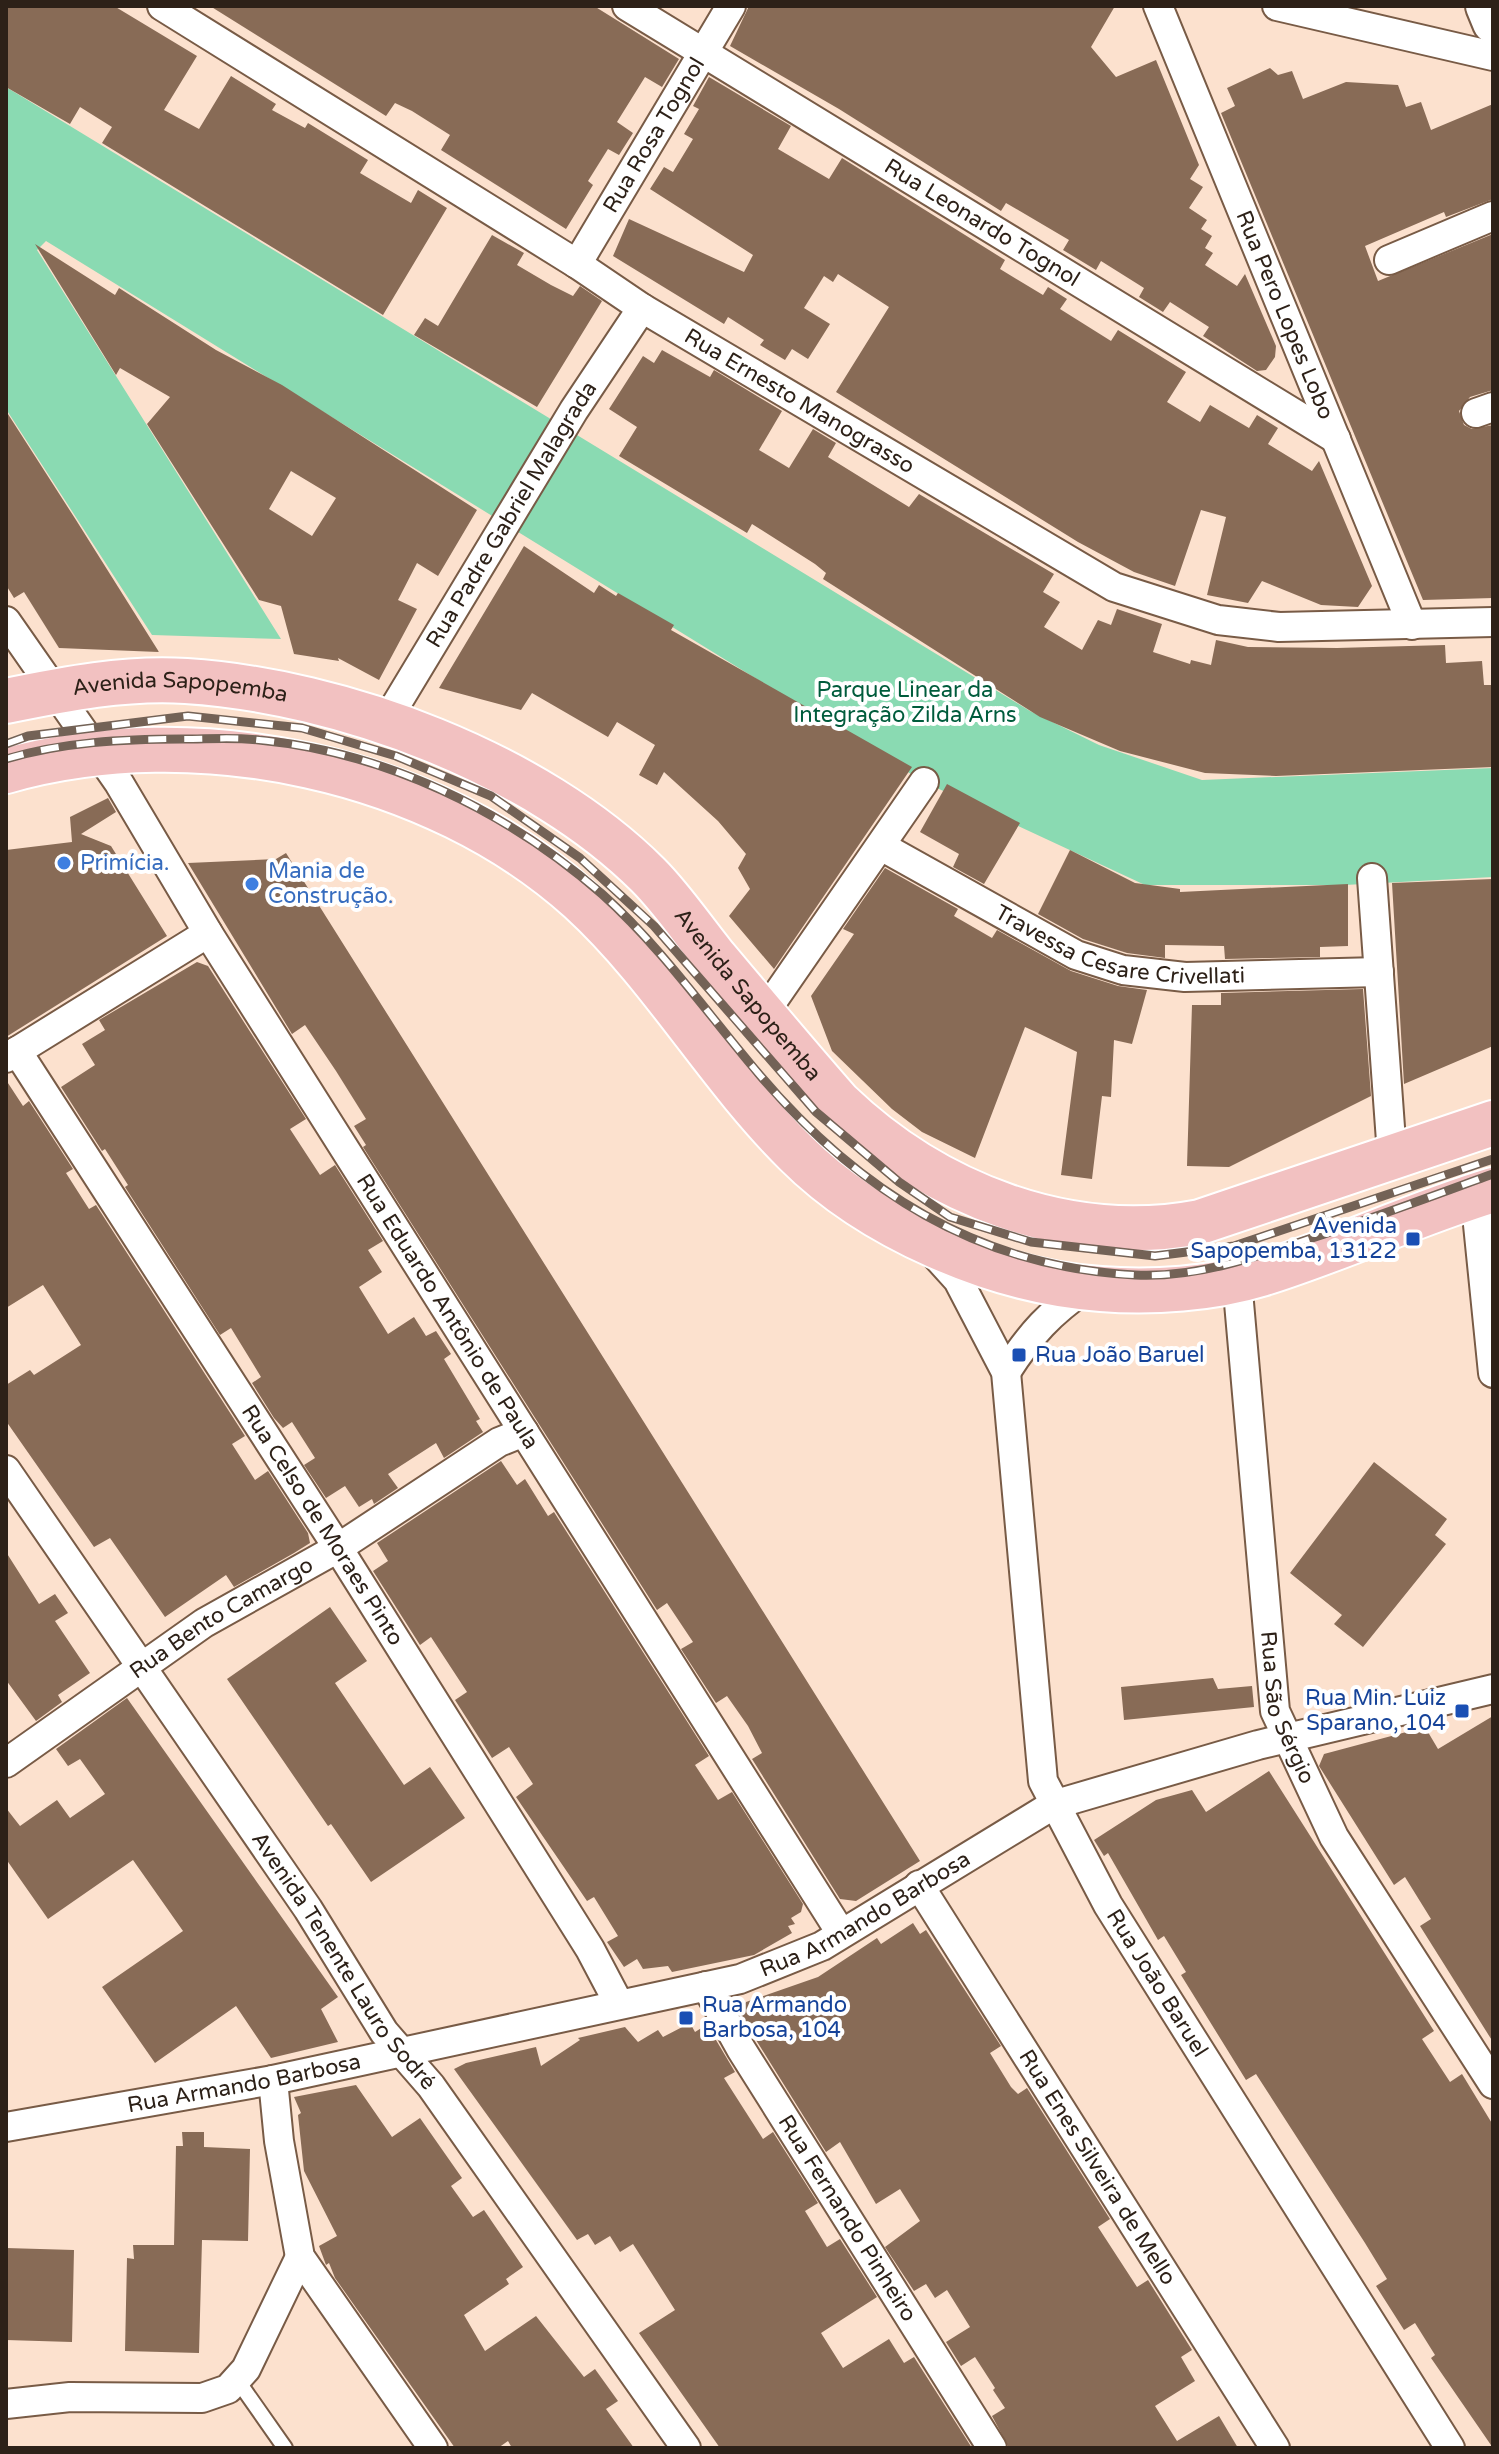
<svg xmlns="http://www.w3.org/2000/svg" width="1499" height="2454" font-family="'Varela Round',sans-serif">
<rect width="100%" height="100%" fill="#fce1ce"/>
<!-- green -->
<path fill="#8adab2" d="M6,87L1030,711L1099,745L1202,780L1493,768V877L1345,885H1145L924,782L46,241L37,250L281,639L152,635L6,409Z"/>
<!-- building -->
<path fill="#886b56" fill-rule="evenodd" d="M6,6H114L197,56L164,110L199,129L231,76L276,104L272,110L305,128L308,123L368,160L360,173L411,203L418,190L447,208L383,315L102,143L112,127L80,107L70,124L6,87Z
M210,6H594L679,59L662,87L645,77L617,122L633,133L619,155L608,149L588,181L593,185L566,229L441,150L450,135L412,111L395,103L386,116Z
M749,6H1115L1091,47L1116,77L1156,60L1199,165L1190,179L1203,187L1189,208L1207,220L1201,229L1212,236L1205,248L1213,253L1205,265L1237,286L1245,274L1276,346L1275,357L1266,370L1257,371L1203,336L1209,327L1170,302L1163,312L1139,297L1144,288L1101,261L1096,270L1063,250L1069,240L1006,203L1001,211L839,109L730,46Z
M1270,68L1278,75L1292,71L1303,99L1346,82L1398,85L1406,107L1421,102L1431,130L1493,104V199L1446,217L1444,212L1365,246L1378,281L1493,234V390L1470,397L1459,411L1464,425L1472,429L1493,425V598L1423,600L1221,113L1235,106L1227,88Z
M709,77L791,126L778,149L829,179L842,158L1005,260L1000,269L1043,295L1048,287L1067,299L1060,309L1111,341L1118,330L1186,372L1167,402L1200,422L1210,405L1249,428L1257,415L1278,428L1268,444L1312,471L1319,461L1372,586L1358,607L1321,605L1262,581L1248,603L1207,595L1226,517L1201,510L1175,586L1134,572L1078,542L836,392L889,307L838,274L833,282L824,276L804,308L830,324L808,359L792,349L785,360L760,345L764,340L728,317L724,324L613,256L629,219L744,272L753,255L650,189L664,167L673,172L693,139L684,134L699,109L693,106Z
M492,235L524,253L517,265L551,285L573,296L580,286L602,301L537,407L414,335L425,318L438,326Z
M35,244L115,295L119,288L216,350L282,385L477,510L438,576L417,563L398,600L417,609L379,680L338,658L339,661L294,654L281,606L259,600L147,424L170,397L120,368L116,375ZM291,471L336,498L312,536L269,509Z
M662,350L710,377L714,370L782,411L759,450L789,468L813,429L836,443L828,457L878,488L909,507L919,494L1054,574L1043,592L1060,602L1044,627L1082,650L1098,620L1111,625L1117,609L1162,624L1153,652L1190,664L1191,660L1211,665L1216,640L1248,647L1337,648L1445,645L1446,663L1482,661L1484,685H1493V767L1276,776L1205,773L1120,751L1040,717L823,579L826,573L815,564L752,524L747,533L619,456L637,427L609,409L643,356L654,363Z
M6,411L76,520L159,652L59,648L24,592L14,598L6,585Z
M524,546L594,593L599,585L616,596L618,593L674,625L671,630L912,767L774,969L729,916L750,889L738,868L746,854L718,821L664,772L657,785L639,775L655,745L617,722L608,737L532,693L521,710L439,688Z
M947,784L1020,823L984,884L953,867L959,854L920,832Z
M108,798L116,812L81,834L111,846L167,936L6,1037V850L72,842L70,817Z
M1070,850L1135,883L1180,889V892L1348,884V946L1320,947V957L1225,959L1224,946L1165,945V958L1127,953L1083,939L1038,914Z
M286,853L920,1861L856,1901L840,1899L752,1759L762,1753L748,1726L727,1696L716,1703L681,1649L693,1642L667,1603L657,1610L363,1147L366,1145L354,1126L366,1119L336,1071L305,1025L292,1034L188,863L276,859Z
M885,868L958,909L954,916L992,938L997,930L1071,971L1118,986L1147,990L1132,1044L1114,1040L1111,1097L1102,1096L1092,1179L1061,1175L1077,1052L1036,1032L1025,1027L975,1158L922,1132L892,1109L832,1051L811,996L854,934L843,929Z
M1493,879V1046L1404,1084L1392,883Z
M197,962L208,966L306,1119L290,1129L320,1175L335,1165L383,1241L368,1250L382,1272L359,1287L388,1334L414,1317L426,1336L436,1331L451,1354L444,1359L480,1419L476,1421L483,1432L444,1458L436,1443L388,1474L398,1488L374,1504L372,1499L359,1507L345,1486L326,1498L304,1465L315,1458L292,1422L283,1428L274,1418L252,1383L261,1377L231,1328L220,1335L125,1187L128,1185L105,1149L102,1151L61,1087L95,1065L82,1044L105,1030L99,1020Z
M1363,989L1371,1096L1229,1167L1187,1166L1192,1005H1221V993Z
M6,1080L23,1106L29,1101L73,1169L66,1173L89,1209L96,1205L245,1436L232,1444L255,1480L268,1471L308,1533L310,1543L294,1553L234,1587L226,1575L165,1617L110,1538L94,1547L6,1421V1385L30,1370L34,1375L81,1345L43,1285L6,1308Z
M501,1461L517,1485L525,1479L548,1516L554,1512L709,1756L695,1765L718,1800L732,1792L803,1904L801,1912L791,1918L795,1924L788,1926L792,1933L754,1955L672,1972L668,1966L643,1969L637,1959L624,1967L607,1942L618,1936L594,1897L587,1901L516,1797L533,1784L509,1747L492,1758L455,1700L467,1692L431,1637L420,1645L373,1571L388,1561L377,1543Z
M1374,1462L1447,1519L1435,1535L1446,1544L1363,1647L1334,1624L1342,1615L1290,1573Z
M6,1552L39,1604L55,1594L68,1613L55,1621L90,1673L58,1695L62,1702L36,1721L6,1680Z
M330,1607L367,1661L335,1683L404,1785L430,1767L465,1818L371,1882L331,1824L328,1826L227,1679Z
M1213,1678L1218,1689L1252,1686L1254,1707L1124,1720L1121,1687Z
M127,1698L338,1997L321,2009L338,2042L271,2058L236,2006L155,2063L102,1987L183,1931L133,1860L48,1919L6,1859V1808L20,1826L57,1800L70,1818L105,1794L80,1759L68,1766L56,1749Z
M1493,1716V2042L1420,1926L1431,1919L1405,1877L1394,1885L1319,1766L1324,1754L1425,1727L1438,1749Z
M1269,1771L1434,2031L1422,2039L1450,2082L1462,2074L1493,2125V2448L1431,2358L1435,2355L1415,2323L1404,2330L1376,2286L1387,2279L1365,2243L1256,2074L1246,2080L1181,1975L1186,1972L1164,1936L1158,1940L1108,1853L1104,1856L1094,1840L1156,1800L1192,1790L1206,1812Z
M913,1923L920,1934L926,1930L1001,2046L990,2053L1011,2087L1018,2094L1027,2088L1110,2219L1098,2227L1137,2287L1148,2280L1192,2350L1181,2357L1195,2381L1155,2406L1177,2441L1219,2416L1238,2448H1009L992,2416L1005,2408L993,2390L995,2388L975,2357L961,2366L946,2342L970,2327L947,2290L935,2298L926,2284L914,2291L885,2247L920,2221L900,2189L876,2204L840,2142L826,2152L756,2040L740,2013L746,2002L818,1977L877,1938L881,1944Z
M690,2023L695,2032L703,2027L710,2037L713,2035L735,2072L724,2078L763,2139L773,2132L818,2203L805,2211L827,2247L840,2239L877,2297L821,2333L843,2368L889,2339L904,2363L914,2357L972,2448H720L639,2333L675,2310L633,2244L620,2252L610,2236L595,2245L588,2234L577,2240L454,2069L466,2063L536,2047L541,2066L580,2040L578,2038L625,2027L638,2042L658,2030L663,2037Z
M356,2085L392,2137L420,2118L462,2178L451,2186L473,2217L484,2210L523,2267L506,2279L509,2284L464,2315L485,2351L536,2316L584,2377L595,2369L618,2401L606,2409L634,2448H512L508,2441L498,2448H455L335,2278L329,2263L326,2265L319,2246L337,2236L304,2171L298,2115L301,2113L294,2097Z
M182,2132H204V2147L250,2149L248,2241L202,2240L199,2353L125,2351L127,2258L134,2259L133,2245H174L176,2146H183Z
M6,2248L74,2250L72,2342L6,2340Z"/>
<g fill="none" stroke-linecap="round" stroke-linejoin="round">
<!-- lane casing -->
<g stroke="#785b46" stroke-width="18">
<path id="lane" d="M238,2381L285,2448"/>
</g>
<!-- street casing -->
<g stroke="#785b46" stroke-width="32">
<g id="street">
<path id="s1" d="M162,6L577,264L642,308L1114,587L1218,620L1279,627L1493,622"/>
<path id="s2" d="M627,6L1336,439"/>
<path id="s3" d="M1158,6L1412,625"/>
<path d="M1277,6L1493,56"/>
<path d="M1389,260L1493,216"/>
<path id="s4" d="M577,264L731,6"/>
<path d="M1476,413L1493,407"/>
<path id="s5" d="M6,621L119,783L208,933L841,1933"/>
<path id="s6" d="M385,723L574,410L642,308"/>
<path id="s7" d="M881,846L1076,955L1123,970L1185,977L1379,972"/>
<path d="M1372,878L1392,1155"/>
<path d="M763,1015L924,782"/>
<path id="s8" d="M17,1051L338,1548L590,1949L619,2004"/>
<path d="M6,1058L208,933"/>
<path d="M1475,1195L1493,1373"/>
<path id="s9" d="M929,1248L958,1280L1006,1372L1043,1781L1108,1905L1450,2448"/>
<path id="s10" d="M1237,1280L1275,1711L1334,1837L1493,2084"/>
<path d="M1006,1372C1031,1333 1050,1313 1087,1287"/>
<path id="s11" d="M6,1470L308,1909L384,2032L431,2086L686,2448"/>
<path id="s12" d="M6,1763L204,1623L338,1548L499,1442L524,1432"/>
<path id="s13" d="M919,1885L1275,2448"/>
<path id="s14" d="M706,1986L741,2049L992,2448"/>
<path d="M273,2080L279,2141L300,2257L433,2448"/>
<path id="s15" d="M6,2127L273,2080L740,1979L822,1946L1053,1805L1258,1745L1493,1689"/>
<path d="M6,2404L70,2397L202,2398L228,2389L246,2369L300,2257"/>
</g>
</g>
<!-- secondary casing -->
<g stroke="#785b46" stroke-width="44">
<path id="secondary" d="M1486,6L1493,23"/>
</g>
<!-- primary casing -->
<g stroke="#fff" stroke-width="48">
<g id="primary">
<path id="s16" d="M6,701C65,689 126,677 186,681C342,691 537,764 648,875C672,899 692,929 713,955C755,1005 796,1054 839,1103C934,1194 1068,1247 1200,1222L1493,1123"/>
<path d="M6,771C195,717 434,768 580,900C662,975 717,1075 796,1153C870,1227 995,1282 1101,1289C1152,1293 1212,1289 1261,1274C1339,1250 1414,1214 1493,1190"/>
</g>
</g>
<!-- lane -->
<use href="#lane" stroke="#fff" stroke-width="14"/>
<!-- street -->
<use href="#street" stroke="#fff" stroke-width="28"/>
<!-- secondary -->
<use href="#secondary" stroke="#fff" stroke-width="40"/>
<!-- primary -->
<use href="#primary" stroke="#f2c1c1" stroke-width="44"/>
<!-- rail casing -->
<g stroke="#736256" stroke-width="9">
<path id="rail" d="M6,744L28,736L188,716L302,728L396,756L491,796L580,858L654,926L816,1112L899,1182L950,1217L1031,1242L1155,1256L1234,1246L1493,1159
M6,759C63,742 123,739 182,739C208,739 234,737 259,740C385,752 507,811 602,894C661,947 707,1013 758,1073C858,1191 978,1267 1135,1275C1195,1278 1253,1258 1309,1239C1371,1219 1432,1196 1493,1174"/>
</g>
<!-- rail -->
<use href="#rail" stroke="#fff" stroke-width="6" stroke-dasharray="18" stroke-linecap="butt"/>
</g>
<!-- markers -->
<g fill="#3f7fe0" stroke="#fff" stroke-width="3">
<circle cx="64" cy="863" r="8"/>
<circle cx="252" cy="884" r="8"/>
</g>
<g fill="#1a4fb4" stroke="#fff" stroke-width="3">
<rect x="1405" y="1231" width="16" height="16" rx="4"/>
<rect x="1011" y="1347" width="16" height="16" rx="4"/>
<rect x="1454" y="1703" width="16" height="16" rx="4"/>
<rect x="678" y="2010" width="16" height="16" rx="4"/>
</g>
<g text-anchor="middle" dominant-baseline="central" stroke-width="8" stroke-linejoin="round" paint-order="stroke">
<!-- street labels -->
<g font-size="22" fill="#2d2118" stroke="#fff">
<text stroke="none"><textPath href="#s4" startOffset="150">Rua Rosa Tognol</textPath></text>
<text stroke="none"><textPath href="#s2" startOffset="416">Rua Leonardo Tognol</textPath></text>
<text stroke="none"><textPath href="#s3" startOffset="334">Rua Pero Lopes Lobo</textPath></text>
<text stroke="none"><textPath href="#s1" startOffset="750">Rua Ernesto Manograsso</textPath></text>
<text stroke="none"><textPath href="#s6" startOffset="244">Rua Padre Gabriel Malagrada</textPath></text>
<text stroke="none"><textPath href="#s16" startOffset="176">Avenida Sapopemba</textPath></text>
<text stroke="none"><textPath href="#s7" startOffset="264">Travessa Cesare Crivellati</textPath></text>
<text stroke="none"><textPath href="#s16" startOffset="848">Avenida Sapopemba</textPath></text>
<text stroke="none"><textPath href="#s5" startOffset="820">Rua Eduardo Antônio de Paula</textPath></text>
<text stroke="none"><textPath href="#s8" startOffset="564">Rua Celso de Moraes Pinto</textPath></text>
<text stroke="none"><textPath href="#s12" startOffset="260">Rua Bento Camargo</textPath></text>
<text stroke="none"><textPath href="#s10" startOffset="432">Rua São Sérgio</textPath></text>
<text stroke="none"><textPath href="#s15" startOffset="890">Rua Armando Barbosa</textPath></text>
<text stroke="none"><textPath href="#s11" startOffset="596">Avenida Tenente Lauro Sodré</textPath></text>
<text stroke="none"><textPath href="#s9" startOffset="790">Rua João Baruel</textPath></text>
<text stroke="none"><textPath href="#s15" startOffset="242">Rua Armando Barbosa</textPath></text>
<text stroke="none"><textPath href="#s13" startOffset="334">Rua Enes Silveira de Mello</textPath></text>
<text stroke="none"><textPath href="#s14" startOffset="272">Rua Fernando Pinheiro</textPath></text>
</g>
<!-- park labels -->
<g font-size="22" fill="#005c3c" stroke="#fff">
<text x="905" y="690">Parque Linear da<tspan x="905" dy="25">Integração Zilda Arns</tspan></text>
</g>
<!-- shop labels -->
<g font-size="22" fill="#366cbe" stroke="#fff" text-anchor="start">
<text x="80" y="863">Primícia.</text>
<text x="268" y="871">Mania de<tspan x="268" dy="25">Construção.</tspan></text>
</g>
<!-- transit labels -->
<g font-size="22" fill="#164399" stroke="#fff" text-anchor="end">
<text x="1397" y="1226">Avenida<tspan x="1397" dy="25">Sapopemba, 13122</tspan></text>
<text x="1035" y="1355" text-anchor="start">Rua João Baruel</text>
<text x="1446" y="1698">Rua Min. Luiz<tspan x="1446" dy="25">Sparano, 104</tspan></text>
<text x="702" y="2005" text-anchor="start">Rua Armando<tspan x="702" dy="25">Barbosa, 104</tspan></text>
</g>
</g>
<!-- border -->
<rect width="1499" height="2454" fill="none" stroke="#2d2118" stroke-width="16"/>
</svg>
